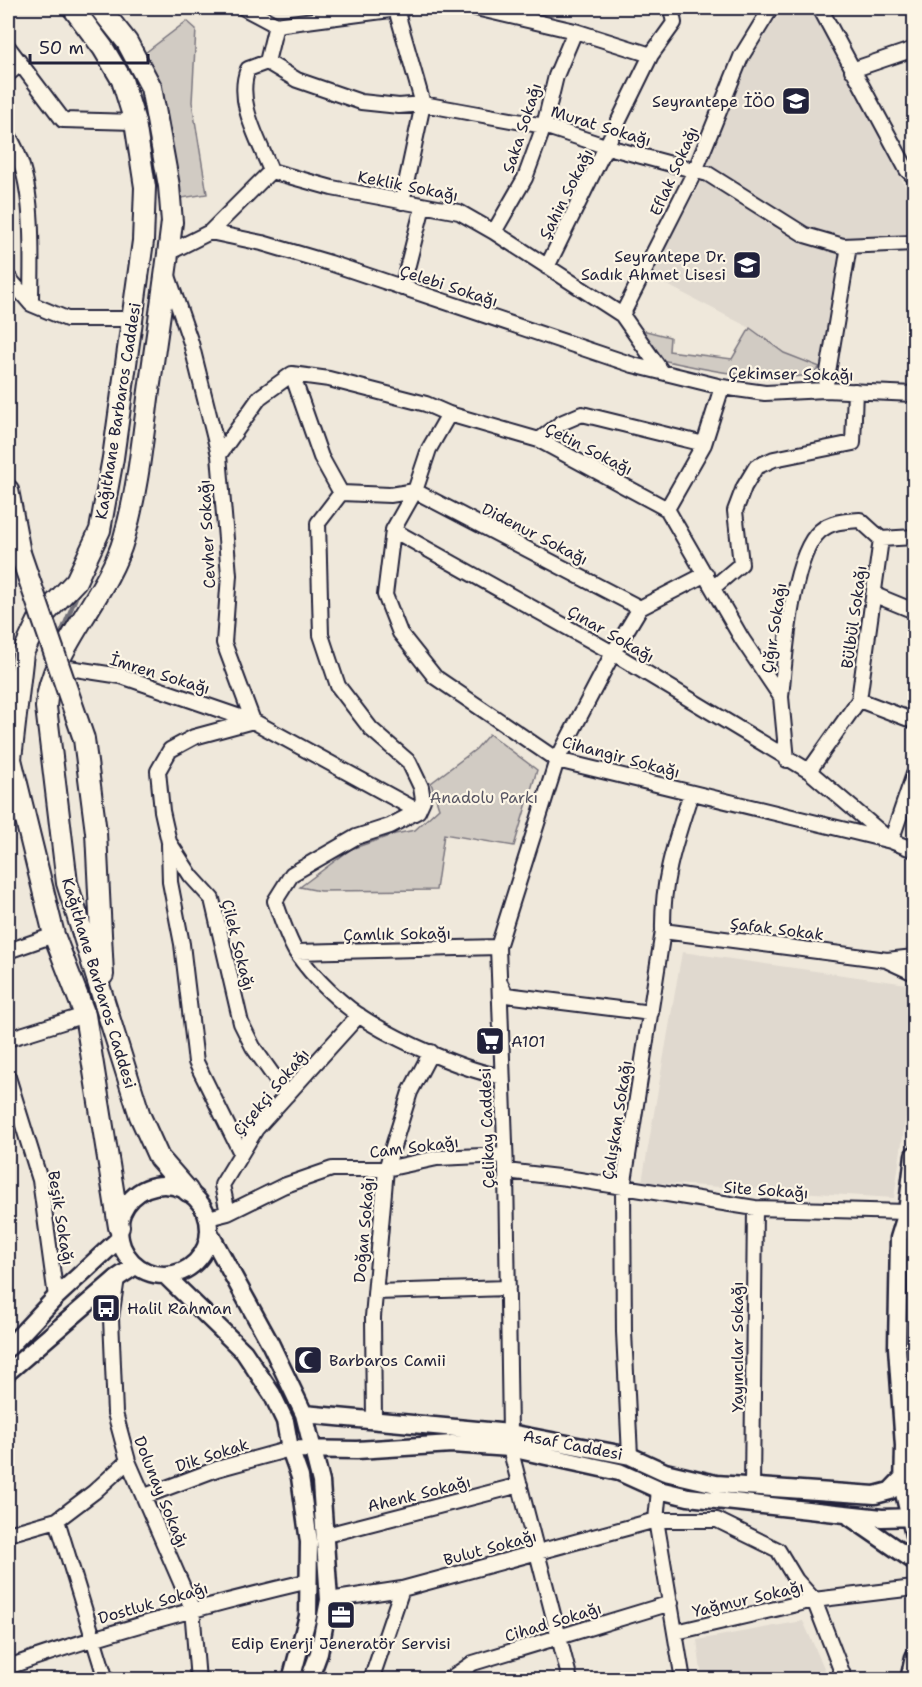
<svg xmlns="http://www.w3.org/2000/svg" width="922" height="1687" font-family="'Shantell Sans',sans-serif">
<rect width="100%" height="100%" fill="#efe8db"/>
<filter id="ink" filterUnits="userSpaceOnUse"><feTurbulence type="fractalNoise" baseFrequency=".0167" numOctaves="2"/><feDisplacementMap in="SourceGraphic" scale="12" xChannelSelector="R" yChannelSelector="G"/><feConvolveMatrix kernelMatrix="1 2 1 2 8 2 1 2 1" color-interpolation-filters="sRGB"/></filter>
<g filter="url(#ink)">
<!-- built -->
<path fill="#e0d9cf" d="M786,8H813L914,203V237L847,238L808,228L704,162L739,77L774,21Z
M704,176L800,237L842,254L824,361L820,367L784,353L750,328L650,276Z
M682,952L914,985V1059L894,1198L642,1182Z
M803,1621L829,1679H702L697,1640Z"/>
<!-- green -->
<path fill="#d1cbc3" stroke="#7a767f" stroke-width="1.5" d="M187,21L196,29L192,102L207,194L176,199L166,105L145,53Z
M750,328L784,353L820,367L812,375C759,382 709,370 657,359L638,329L670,337L669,351L732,359Z
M489,734L537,770L514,846L444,834L436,890L320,891L300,887L351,849L395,834L415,830L439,808L431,783L476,749Z"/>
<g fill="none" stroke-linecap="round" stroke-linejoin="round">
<!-- stream -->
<path stroke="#716f79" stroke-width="4.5" d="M86,8L97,24
M133,85L140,100L142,114
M57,643L79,590"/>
<!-- minor casing -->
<g stroke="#22223b" stroke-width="18">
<path id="minor" d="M244,8L276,25
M476,8L575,31L651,55
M820,8L907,170L914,177
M396,9L423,104L402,202
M276,25L405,8
M8,47L63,120L135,122
M267,62L297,80L361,102L399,106L423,104L544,126L608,147L708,174L805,235L843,246L914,243
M852,70L914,49
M8,74L20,64
M8,135C37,179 31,253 31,304
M271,171L332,188L459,212L494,232L622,315L662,372
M210,232L271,171C259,140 235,102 248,69L267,62L276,25
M494,232L525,178L544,126L556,76L575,31
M168,253L210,232L262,243L330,263L633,365L722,387
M547,267L651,55L674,23L671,8
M167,273L191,343L219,455L229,575L224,643L253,721L418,811
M8,277L31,304L67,319H131
M402,288L423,206
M622,315L695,171L741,57L771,8
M292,374L321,457L341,493
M825,390L849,246
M449,414L429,449L415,491L393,530L385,595L400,633L435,677L557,760L891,841L914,850
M539,440L561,423L582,414L704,444L722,387L765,393L825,390L914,394
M219,455L260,397L292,374L329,379L426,404L449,414L539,440L667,509L742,639L781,697L787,760
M415,491L390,495L341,493L318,523L321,635L338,686L371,729L409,762L421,787L423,800L418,811L390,826L356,837L292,874L275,901C281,917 287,937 296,952C313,978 343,1006 369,1022C400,1041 467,1072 501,1076
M415,491L640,608
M667,509L704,444
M393,530L613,653L809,771L891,841L914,774
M881,539L914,537
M714,587L741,564L735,511L744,487L756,467L774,459L853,443L855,391
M875,595L914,611
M56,666L121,676L252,721
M781,697C785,659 791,556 820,531C832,521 845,521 860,520L881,539
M859,700L914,721
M253,721L194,737L170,750L158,771L162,811L169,842L191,876L212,899L241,1023L253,1047L287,1095
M809,771L859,700L881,539
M169,844L170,882L182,944L196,1062L241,1153
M663,931L887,960L914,957
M8,951L54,935
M296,952L498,947
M888,961L914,973
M500,983L506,995L651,1013
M8,1039L85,1015
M8,1077L40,1180L56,1297
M506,1171L567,1178L755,1208L907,1212
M228,1213L283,1186L332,1169H386L437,1158L505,1155
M208,1218L228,1213L222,1185L256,1129L359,1015
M117,1278L111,1318L115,1413L128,1461L192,1608L198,1680
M376,1292L508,1288
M374,1420L373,1317L386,1169L410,1092L431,1052
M510,1433L506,1171L498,947L557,760L613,653L640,608L706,574
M510,1448L570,1680
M630,1456L624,1332L623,1188L663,931C662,878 675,843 691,793
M752,1487L755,1208
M659,1490L656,1520L683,1680
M145,1496L217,1469L290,1449
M57,1520L106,1680
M8,1534L57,1520L94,1492L128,1461
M326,1535L520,1485
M329,1600L402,1589L656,1520H717L778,1550L796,1580L814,1600L914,1588
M676,1632L814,1600L845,1680
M8,1667C107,1632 207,1605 309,1581
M371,1680L402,1589
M448,1680L473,1663L671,1603"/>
</g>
<!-- tertiary casing -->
<g stroke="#22223b" stroke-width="21">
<path id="tertiary" d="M914,1155L907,1212L899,1238L897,1347L904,1446L903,1489L914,1535
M119 1230a45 45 0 1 1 90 0a45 45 0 1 1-90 0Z
M209,1232L270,1343L304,1414L321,1482L329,1600L319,1653L309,1680
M166,1276L244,1352L272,1394L285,1421L290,1449L300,1477L309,1542L308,1616L291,1680
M8,1348L56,1297L120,1238
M8,1372L117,1278L135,1266
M304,1414L510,1433L630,1456L665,1472L716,1484L875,1495L890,1491L914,1466
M290,1449L357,1450L452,1444L510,1448L619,1472L659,1490L688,1497L882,1518L914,1517
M850,1517L914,1561
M909,1680L914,1657"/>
</g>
<!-- secondary casing -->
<g stroke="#22223b" stroke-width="24">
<path id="secondary" d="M73,8L103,48L122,80L135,122L145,187L143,241L113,458L100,530L76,581L38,621L23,653L11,759L54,935L85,1015L119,1227
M100,8L127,42L151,87L169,186L172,222C165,281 156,340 148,398C142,445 137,493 124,538C108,596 49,650 46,707L67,883L140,1116L159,1158L188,1191
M8,490L20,553
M84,739L96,832L103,975"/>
</g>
<!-- minor -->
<use href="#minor" stroke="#fcf5e5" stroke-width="14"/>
<!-- tertiary -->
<use href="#tertiary" stroke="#fcf5e5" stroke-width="16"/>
<!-- secondary -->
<use href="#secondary" stroke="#fcf5e5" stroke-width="20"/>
<!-- secondary-bridge casing -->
<g stroke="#22223b" stroke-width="24" stroke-linecap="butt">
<path id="secondary-bridge" d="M20,553L84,739"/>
</g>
<!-- secondary-bridge -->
<use href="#secondary-bridge" stroke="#fcf5e5" stroke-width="20"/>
</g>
</g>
<!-- icons -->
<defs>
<g id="school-square" transform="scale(1.5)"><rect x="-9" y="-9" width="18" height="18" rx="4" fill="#22223b" stroke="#fcf5e5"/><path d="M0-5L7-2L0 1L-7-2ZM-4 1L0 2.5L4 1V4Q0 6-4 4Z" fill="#fff"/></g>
<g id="supermarket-square" transform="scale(1.5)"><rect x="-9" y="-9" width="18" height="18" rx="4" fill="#22223b" stroke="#fcf5e5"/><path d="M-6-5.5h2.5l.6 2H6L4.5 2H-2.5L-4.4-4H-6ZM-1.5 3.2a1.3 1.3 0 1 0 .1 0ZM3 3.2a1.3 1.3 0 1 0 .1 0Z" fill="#fff"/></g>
<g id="bus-square" transform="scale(1.5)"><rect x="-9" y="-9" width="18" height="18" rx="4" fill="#22223b" stroke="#fcf5e5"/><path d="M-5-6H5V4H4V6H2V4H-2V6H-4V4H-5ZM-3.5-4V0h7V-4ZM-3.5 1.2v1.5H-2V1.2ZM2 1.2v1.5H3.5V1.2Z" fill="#fff"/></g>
<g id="mosque-square" transform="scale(1.5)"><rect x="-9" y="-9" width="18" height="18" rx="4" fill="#22223b" stroke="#fcf5e5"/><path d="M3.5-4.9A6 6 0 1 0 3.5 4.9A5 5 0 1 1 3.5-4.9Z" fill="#fff"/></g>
<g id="office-square" transform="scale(1.5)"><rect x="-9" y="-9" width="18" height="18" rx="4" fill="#22223b" stroke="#fcf5e5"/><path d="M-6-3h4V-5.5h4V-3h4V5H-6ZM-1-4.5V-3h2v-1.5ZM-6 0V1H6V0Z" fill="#fff"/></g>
</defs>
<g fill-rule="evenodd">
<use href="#school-square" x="796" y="101"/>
<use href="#school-square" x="747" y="265"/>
<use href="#supermarket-square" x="490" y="1041"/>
<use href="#bus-square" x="106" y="1308"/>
<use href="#mosque-square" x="308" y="1360"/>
<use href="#office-square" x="341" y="1615"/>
</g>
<g text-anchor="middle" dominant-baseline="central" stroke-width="4.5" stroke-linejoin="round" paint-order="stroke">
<!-- poi labels -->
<g font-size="16" fill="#22223b" stroke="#fcf5e5" text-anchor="start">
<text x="775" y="101" text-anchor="end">Seyrantepe İÖO</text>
<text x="726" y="256" text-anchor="end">Seyrantepe Dr.<tspan x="726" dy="18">Sadık Ahmet Lisesi</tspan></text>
<text x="511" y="1041">A101</text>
<text x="127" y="1308">Halil Rahman</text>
<text x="329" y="1360">Barbaros Camii</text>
<text x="341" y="1643" text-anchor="middle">Edip Enerji Jeneratör Servisi</text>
</g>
<!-- street labels -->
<g font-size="16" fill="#22223b" stroke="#fcf5e5">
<text transform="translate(601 126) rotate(17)">Murat Sokağı</text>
<text transform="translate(522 128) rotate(-72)">Saka Sokağı</text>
<text transform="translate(674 171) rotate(-66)">Eflak Sokağı</text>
<text transform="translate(408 186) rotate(11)">Keklik Sokağı</text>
<text transform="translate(566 194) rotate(-63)">Şahin Sokağı</text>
<text transform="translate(449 286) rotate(18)">Çelebi Sokağı</text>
<text transform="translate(791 374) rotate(1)">Çekimser Sokağı</text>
<text transform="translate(118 411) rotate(-81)">Kağıthane Barbaros Caddesi</text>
<text transform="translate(589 449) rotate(27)">Çetin Sokağı</text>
<text transform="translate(207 534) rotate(-93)">Cevher Sokağı</text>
<text transform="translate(535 534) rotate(27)">Didenur Sokağı</text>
<text transform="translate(854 617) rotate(-82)">Bülbül Sokağı</text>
<text transform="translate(774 628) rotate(-81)">Çığır Sokağı</text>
<text transform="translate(611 634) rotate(30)">Çınar Sokağı</text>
<text transform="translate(160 674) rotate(17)">İmren Sokağı</text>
<text transform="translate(621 757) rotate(15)">Cihangir Sokağı</text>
<text transform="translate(777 929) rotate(7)">Şafak Sokak</text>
<text transform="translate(397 934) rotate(-1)">Çamlık Sokağı</text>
<text transform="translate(238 945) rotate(76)">Çilek Sokağı</text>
<text transform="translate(99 983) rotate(73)">Kağıthane Barbaros Caddesi</text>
<text transform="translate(271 1092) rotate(-50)">Çiçekçi Sokağı</text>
<text transform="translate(617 1120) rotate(-81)">Çalışkan Sokağı</text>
<text transform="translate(487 1128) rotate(-92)">Çelikay Caddesi</text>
<text transform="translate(414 1147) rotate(-7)">Cam Sokağı</text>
<text transform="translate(766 1190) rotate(4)">Site Sokağı</text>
<text transform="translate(61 1218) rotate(81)">Beşik Sokağı</text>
<text transform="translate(364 1230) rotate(-85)">Doğan Sokağı</text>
<text transform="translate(737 1347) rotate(-90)">Yayıncılar Sokağı</text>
<text transform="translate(573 1445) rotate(11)">Asaf Caddesi</text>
<text transform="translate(212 1455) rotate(-18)">Dik Sokak</text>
<text transform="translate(161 1492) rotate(68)">Dolunay Sokağı</text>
<text transform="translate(419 1494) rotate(-14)">Ahenk Sokağı</text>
<text transform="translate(490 1548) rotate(-15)">Bulut Sokağı</text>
<text transform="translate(748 1599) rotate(-13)">Yağmur Sokağı</text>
<text transform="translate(153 1603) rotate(-16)">Dostluk Sokağı</text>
<text transform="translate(553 1622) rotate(-17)">Cihad Sokağı</text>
</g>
<!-- park labels -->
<g font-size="16" fill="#575564" stroke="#fcf5e5">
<text x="484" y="797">Anadolu Parkı</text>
</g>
</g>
<!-- margin -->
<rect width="922" height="1687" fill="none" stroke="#fcf5e5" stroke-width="30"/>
<rect x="15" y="15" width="892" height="1657" fill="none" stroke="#22223b" stroke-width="2" filter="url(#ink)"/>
<!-- scale -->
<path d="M30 54v9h118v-9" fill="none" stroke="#22223b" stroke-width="3"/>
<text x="39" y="54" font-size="18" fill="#22223b" stroke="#fcf5e5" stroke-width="4.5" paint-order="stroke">50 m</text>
</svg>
